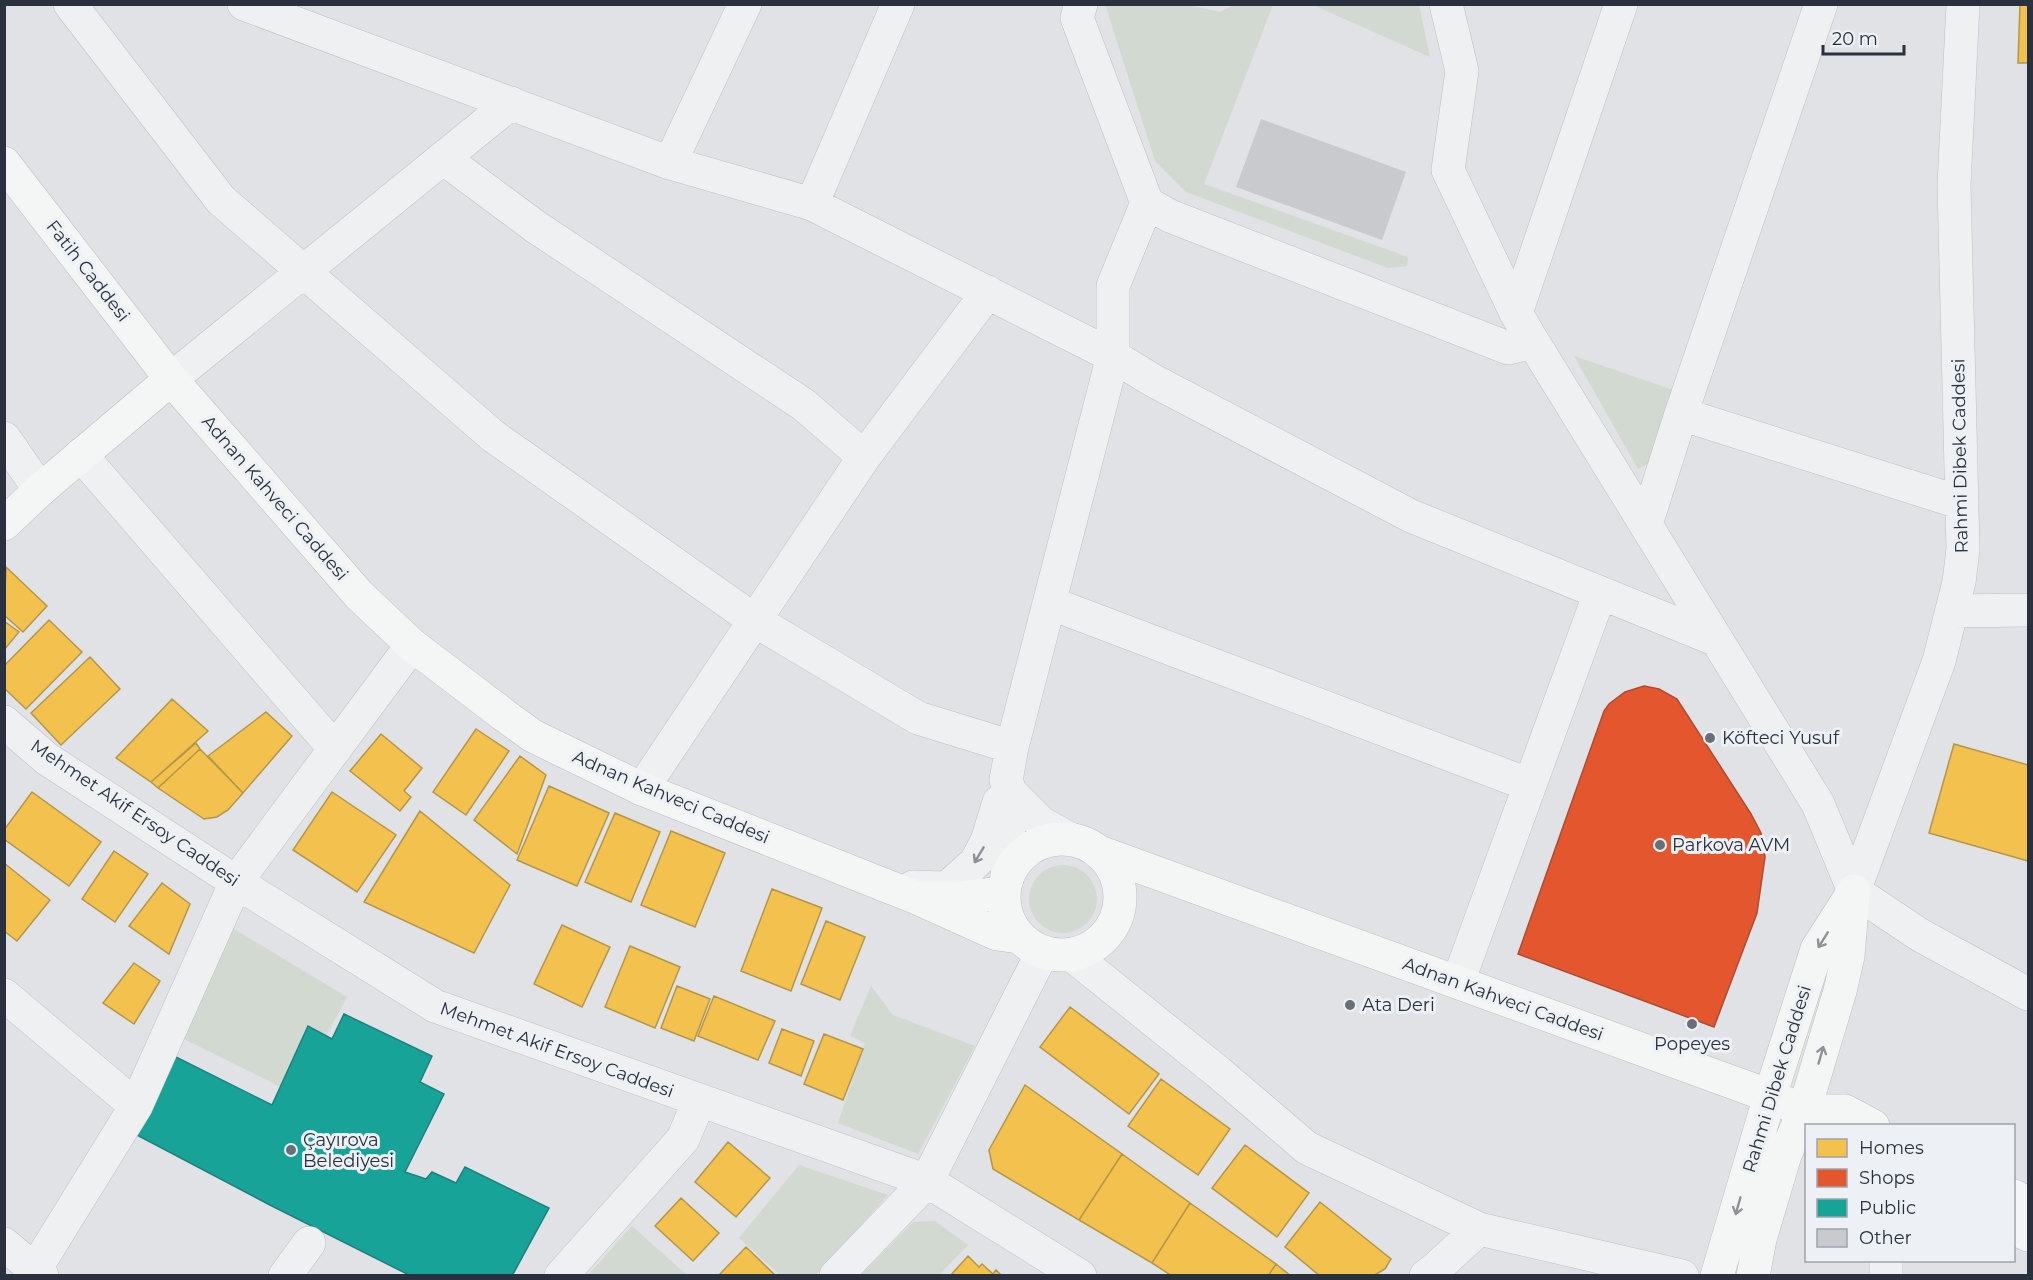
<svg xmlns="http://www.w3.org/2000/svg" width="2033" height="1280" font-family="Montserrat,sans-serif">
<rect width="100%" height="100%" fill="#e0e2e5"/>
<!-- green -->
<path fill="#d1d9d0" d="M1105,4L1189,5L1220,12L1233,5H1273L1204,184L1408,257L1407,266L1388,268L1186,192L1155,161Z
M1295,5H1419L1430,57L1315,6Z
M1574,356L1676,391L1653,461L1638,469Z
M1029 899a34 34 0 1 1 68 0a34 34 0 1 1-68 0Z
M229,926L347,997L295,1094L182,1038Z
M871,986L893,1015L975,1046L918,1154L838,1123L865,1043L850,1036Z
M799,1165L888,1195L816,1275H780L739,1238Z
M935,1221L968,1245L939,1275H861L913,1222Z
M632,1226L687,1275H588Z"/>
<!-- homes -->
<path fill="#f2c14e" stroke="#b59649" stroke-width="1.5" d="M2020,4H2028V63H2018Z
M6,567L47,606L23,632L4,615Z
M49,620L82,652L26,709L4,688V666Z
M4,621L19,632L4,650Z
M90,657L120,689L61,745L31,713Z
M172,699L208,731L151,782L116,758Z
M266,712L292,736L243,793L208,756Z
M476,729L509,751L466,815L433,792Z
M381,734L422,768L404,791L411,797L400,811L350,771Z
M196,743L200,749L158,788L151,782Z
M1954,744L2028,765V861L1929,833Z
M200,749L243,793L228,810L217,817L204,819L158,788Z
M520,756L546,775L517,854L474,820Z
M549,786L609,813L577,886L517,860Z
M32,792L101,842L69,886L4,839V830Z
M332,792L396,835L357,892L293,850Z
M420,811L510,885L474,953L364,902Z
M615,813L660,832L631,902L585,882Z
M671,831L725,853L695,927L641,905Z
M114,851L148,874L115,922L82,899Z
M4,863L50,900L17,941L4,931Z
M162,883L190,904L169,954L129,926Z
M772,889L822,908L791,991L741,971Z
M826,921L865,937L840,1000L801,984Z
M562,925L610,947L582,1007L534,984Z
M630,946L680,967L655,1028L605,1007Z
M134,963L160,981L134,1024L103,1003Z
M677,986L710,999L694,1041L661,1028Z
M714,996L775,1021L758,1060L698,1036Z
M1070,1007L1159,1074L1129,1114L1040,1047Z
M782,1029L814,1041L801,1076L769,1063Z
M824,1034L863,1049L843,1100L804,1084Z
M1161,1079L1230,1129L1198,1175L1128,1126Z
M1025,1085L1122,1154L1079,1220L993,1169L989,1150Z
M728,1142L770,1178L736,1217L695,1182Z
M1245,1145L1309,1193L1277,1237L1212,1188Z
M1122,1154L1190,1203L1152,1263L1079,1220Z
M681,1198L719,1233L693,1261L655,1226Z
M1320,1202L1391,1259L1385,1269L1373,1276H1320L1285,1247Z
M1190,1203L1276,1264L1268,1276H1172L1152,1263Z
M746,1247L776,1276H722L720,1274Z
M968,1256L979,1267L982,1264L993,1274L996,1270L1002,1276H950Z
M1276,1264L1291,1276H1268Z"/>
<!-- shops -->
<path fill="#e4572e" stroke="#ac4c32" stroke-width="1.5" d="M1644,686L1659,689L1677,699L1751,814L1761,833L1765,857L1757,913L1714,1027L1518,954L1604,711L1609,704L1625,692Z"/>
<!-- public -->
<path fill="#17a398" stroke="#1c817d" stroke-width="1.5" d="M344,1014L432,1056L420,1082L444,1094L405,1172L426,1179L432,1172L456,1183L465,1167L549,1208L512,1276H411L268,1204L131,1132L170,1054L272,1105L308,1026L332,1039Z"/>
<!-- building -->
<path fill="#c8cacd" d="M1261,119L1406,172L1382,240L1236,187Z"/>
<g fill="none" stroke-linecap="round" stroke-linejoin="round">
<!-- minor casing -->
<g stroke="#bec0c3" stroke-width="34">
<path id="minor" d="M70,4L221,200L493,436L754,620L918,718L1012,747
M244,4L670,163L812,204L1113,356L1154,381L1411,516L1717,640
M1081,4L1077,18L1147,203L1170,216L1508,348L1533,342
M1446,4L1462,71L1448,170L1516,313L1533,342L1818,804L1854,891L1920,935L2028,994
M443,158L536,227L804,405L864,457
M670,163L745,4
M812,204L898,4
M1516,313L1621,4
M171,379L511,103
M1681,414L1962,503
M4,438L40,490
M81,455L335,749
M1646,524L1681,414L1821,4
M1050,603L1530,785
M1952,611L2028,610
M4,722L47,759L236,882L435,1006L927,1181L1080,1276
M642,789L864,457L988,292
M1010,792L1041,823L1068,838
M1007,874L1010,792L1006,780L1012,747L1113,356V286L1147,203
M913,887L947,888L976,862L987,841L999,802
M1854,891L1939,661L1959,582L1963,549L1954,185L1963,4
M1072,955L1218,1072L1307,1148L1479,1229L1682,1276
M1458,982L1600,593
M4,995L136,1106
M4,1244L42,1276
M31,1276L136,1106L236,882L412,645
M285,1276L309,1243
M561,1276L683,1139L699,1101
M836,1276L927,1181L1042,953
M1426,1276L1434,1270L1479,1229
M1886,1276V1260"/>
</g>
<!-- major casing -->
<g stroke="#bcbfc2" stroke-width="34">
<path id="major" d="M4,163L171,379L359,595L412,645L504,715L533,736L642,789L917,898L997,934L1019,937
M4,524L40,490L171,379
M1004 897a58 58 0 1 1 116 0a58 58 0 1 1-116 0Z
M1102,853L1770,1096L1804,1111L1818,1126
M925,898H960L1003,893
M1804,1111H1845L1873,1126
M2014,1196L2028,1204
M2014,1228L2028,1235
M1717,1276L1770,1096L1817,949L1854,891
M1753,1276L1760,1239L1785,1155L1804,1111L1840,991L1848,956L1853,896"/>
</g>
<!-- minor -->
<use href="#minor" stroke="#eff0f1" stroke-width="33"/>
<!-- major -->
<use href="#major" stroke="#f4f5f5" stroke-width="33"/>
</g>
<!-- one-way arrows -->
<defs><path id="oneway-shaft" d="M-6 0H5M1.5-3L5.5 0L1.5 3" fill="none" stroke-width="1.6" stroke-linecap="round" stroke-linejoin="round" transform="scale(1.5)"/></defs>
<use stroke="#8c9097" href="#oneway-shaft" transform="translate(979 855) rotate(121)"/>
<g stroke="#8e9399">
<use href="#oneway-shaft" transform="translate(1823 940) rotate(122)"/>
<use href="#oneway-shaft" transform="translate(1821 1055) rotate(-74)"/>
<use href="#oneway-shaft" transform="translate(1738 1206) rotate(106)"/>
</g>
<!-- markers -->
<g fill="#686f78" stroke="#edf1f5" stroke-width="2">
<circle cx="1710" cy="738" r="6"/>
<circle cx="1660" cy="845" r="6"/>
<circle cx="1350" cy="1005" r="6"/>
<circle cx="1692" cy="1024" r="6"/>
<circle cx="291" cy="1150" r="6"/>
</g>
<g text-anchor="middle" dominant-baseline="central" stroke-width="6" stroke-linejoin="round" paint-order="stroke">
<!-- street labels -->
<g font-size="18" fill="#28313d" stroke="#edf1f5">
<text transform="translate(88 271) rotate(52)">Fatih Caddesi</text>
<text transform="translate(1960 456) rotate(-91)">Rahmi Dibek Caddesi</text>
<text transform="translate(275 498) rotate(49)">Adnan Kahveci Caddesi</text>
<text transform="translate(671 797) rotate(23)">Adnan Kahveci Caddesi</text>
<text transform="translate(135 813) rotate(34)">Mehmet Akif Ersoy Caddesi</text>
<text transform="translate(1503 999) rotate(20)">Adnan Kahveci Caddesi</text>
<text transform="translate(557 1050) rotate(20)">Mehmet Akif Ersoy Caddesi</text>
<text transform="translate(1777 1079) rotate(-73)">Rahmi Dibek Caddesi</text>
</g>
<!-- poi labels -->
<g font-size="18" fill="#28313d" stroke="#edf1f5" text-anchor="start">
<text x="1722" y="738">Köfteci Yusuf</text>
<text x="1672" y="845">Parkova AVM</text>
<text x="1362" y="1005">Ata Deri</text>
<text x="1692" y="1044" text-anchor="middle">Popeyes</text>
<text x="303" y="1140">Çayırova<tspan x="303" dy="21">Belediyesi</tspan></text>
</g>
</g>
<!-- border -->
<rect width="2033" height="1280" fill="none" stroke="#28313d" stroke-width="12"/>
<!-- legend -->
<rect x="1805" y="1124" width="210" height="138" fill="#edf1f5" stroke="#9ea4ab" stroke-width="1.5"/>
<rect x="1817" y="1139" width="30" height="18" fill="#f2c14e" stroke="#9ea4ab" stroke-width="1.5"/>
<text x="1859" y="1154" font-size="18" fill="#28313d">Homes</text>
<rect x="1817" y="1169" width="30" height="18" fill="#e4572e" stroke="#9ea4ab" stroke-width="1.5"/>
<text x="1859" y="1184" font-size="18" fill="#28313d">Shops</text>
<rect x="1817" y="1199" width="30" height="18" fill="#17a398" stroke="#9ea4ab" stroke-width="1.5"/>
<text x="1859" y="1214" font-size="18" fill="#28313d">Public</text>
<rect x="1817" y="1229" width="30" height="18" fill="#c8cacd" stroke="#9ea4ab" stroke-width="1.5"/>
<text x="1859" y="1244" font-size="18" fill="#28313d">Other</text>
<!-- scale -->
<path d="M1823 45v9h81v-9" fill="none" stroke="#28313d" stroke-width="3"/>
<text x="1832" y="45" font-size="18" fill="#28313d" stroke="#edf1f5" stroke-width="4.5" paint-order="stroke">20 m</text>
</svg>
